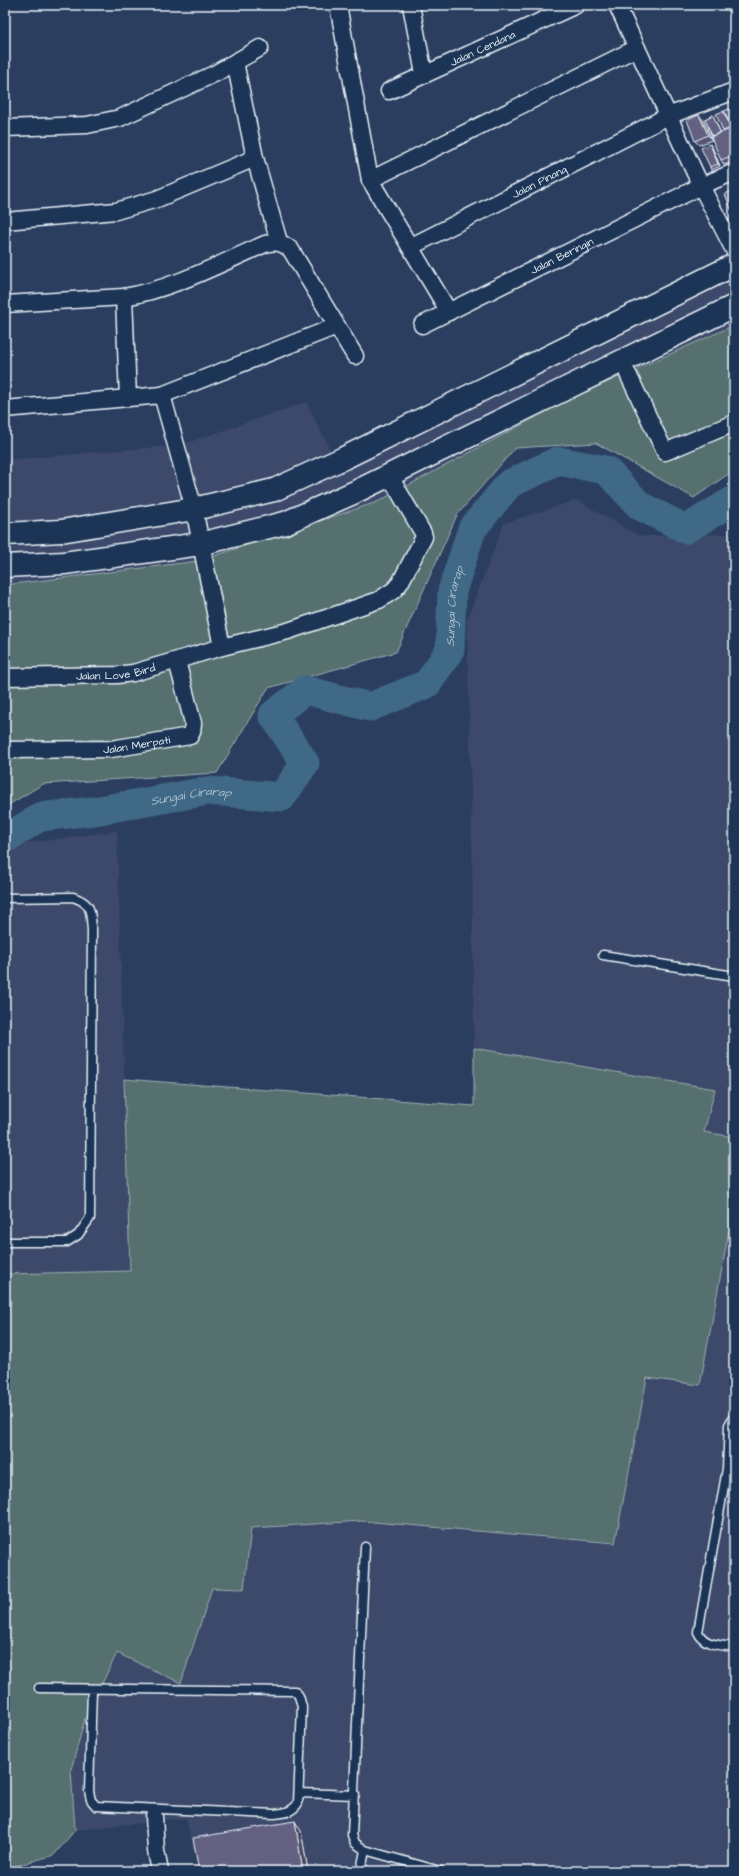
<svg xmlns="http://www.w3.org/2000/svg" width="739" height="1876" font-family="'Architects Daughter',sans-serif">
<rect width="100%" height="100%" fill="#2b3e60"/>
<filter id="ink" filterUnits="userSpaceOnUse"><feTurbulence type="fractalNoise" baseFrequency=".025" numOctaves="2"/><feDisplacementMap in="SourceGraphic" scale="8" xChannelSelector="R" yChannelSelector="G"/><feConvolveMatrix kernelMatrix="1 2 1 2 8 2 1 2 1" color-interpolation-filters="sRGB"/></filter>
<g filter="url(#ink)">
<!-- built -->
<path fill="#3c486a" d="M734,265V343L729,327L570,399L377,502L199,561L5,585V460L181,445L306,402L333,455Z
M577,500L639,536L734,534V1137L704,1132L715,1089L474,1048L472,837L467,620L504,523Z
M117,831L130,1271L5,1274V852L19,844Z
M734,1204V1871H199L186,1818L75,1830L71,1770L85,1718L117,1653L181,1683L212,1588L244,1589L251,1528L362,1521L615,1543L647,1377L700,1385Z"/>
<!-- green -->
<path fill="#54706e" stroke="#9eb0b3" d="M730,327L734,343V470L694,498L596,443L515,448L457,515L396,652L268,688L217,773L43,784L5,807V585L199,561L377,502L570,399Z
M474,1048L715,1089L704,1132L734,1137V1204L700,1385L647,1378L615,1543L362,1521L251,1528L244,1589L212,1588L181,1683L117,1653L85,1718L71,1770L75,1830L54,1855L5,1869V1274L130,1271L124,1079L474,1106Z"/>
<g fill="none" stroke-linecap="round" stroke-linejoin="round">
<!-- river -->
<path stroke="#3f6987" stroke-width="29" id="s1" d="M5,839L40,817L94,811L208,791L282,797L305,763L273,715L305,690L370,707L427,684L450,650L452,591L472,529L509,484L558,461L606,470L640,506L686,529L734,500"/>
<!-- service casing -->
<g stroke="#e8f1f8" stroke-width="11">
<path id="service" d="M5,898L73,897C93,904 90,911 92,930L90,1218L78,1235L67,1242H5
M603,955L734,976
M727,1469L729,1425L734,1416
M734,1470L727,1469L698,1632C704,1646 721,1645 734,1647
M365,1547L352,1835L355,1843L365,1850L440,1871
M39,1688L295,1691L299,1696L302,1707L298,1803C293,1812 284,1813 274,1814L96,1806L91,1800L89,1791L92,1689
M299,1793L355,1795
M361,1871L365,1850"/>
</g>
<!-- minor casing -->
<g stroke="#e8f1f8" stroke-width="19">
<g id="minor">
<path d="M338,5L370,180L449,312"/>
<path d="M411,5L424,74"/>
<path d="M617,5L701,186L734,250"/>
<path d="M235,62L255,158L279,242"/>
<path id="s2" d="M389,91L576,5"/>
<path d="M5,128L87,125L120,118L216,73L260,48"/>
<path d="M370,180L637,48"/>
<path d="M5,221L116,211L157,199L255,158"/>
<path id="s3" d="M410,247L668,116L734,91"/>
<path d="M124,297L128,398"/>
<path d="M5,304L124,297C173,289 219,264 265,244C276,241 282,242 291,250L355,356"/>
<path id="s4" d="M422,325L701,186L734,172"/>
<path d="M628,374L665,452L734,423"/>
<path d="M162,395L194,509L222,647"/>
<path d="M5,409L162,395L337,326"/>
<path id="s5" d="M5,677L117,675L133,673L222,647L288,631L379,600L394,590L400,583L424,537L423,533L389,475"/>
<path id="s6" d="M5,750L111,749L190,736L192,732L193,723L177,661"/>
<path d="M154,1816L156,1851L160,1871"/>
</g>
</g>
<!-- secondary casing -->
<g stroke="#e8f1f8" stroke-width="25">
<path id="secondary" d="M5,534L61,531L194,509L274,490L344,458L734,265
M5,566L64,563L200,544L285,523L353,493L734,306"/>
</g>
<!-- service -->
<use href="#service" stroke="#1d3557" stroke-width="8"/>
<!-- minor -->
<use href="#minor" stroke="#1d3557" stroke-width="16"/>
<!-- secondary -->
<use href="#secondary" stroke="#1d3557" stroke-width="22"/>
</g>
<!-- wall -->
<path fill="#555370" stroke="#e8f1f8" d="M734,107V129H733L731,127Z
M723,111L732,130L731,131L734,135V161L724,165L721,160L712,136L705,119L713,115L714,118L721,133L724,131Z
M703,120L712,140L699,145L695,141Z
M710,144L712,147L720,166L711,170L710,167Z
M734,190V211L733,212L731,209Z
M301,1831L308,1871H199Z"/>
<!-- shaded-wall -->
<path fill="#45445b" stroke="#e8f1f8" d="M723,111L725,114L732,130L731,128Z
M699,115L703,120L712,140L708,135Z
M710,144L712,147L720,166L718,164Z
M295,1821L301,1831L308,1871H306L302,1866Z"/>
<!-- building -->
<path fill="#636182" stroke="#e8f1f8" d="M734,107V125L731,127L724,111Z
M723,111L731,128L723,131L716,114Z
M699,115L708,135L695,141L687,120Z
M713,115L720,132L712,136L705,119Z
M730,129L734,138V155L721,160L711,137Z
M710,144L718,164L710,167L701,148Z
M734,190V208L731,209L725,194Z
M295,1821L302,1866L269,1871H199L193,1838Z"/>
</g>
<g text-anchor="middle" dominant-baseline="central" stroke-width="3" stroke-linejoin="round" paint-order="stroke">
<!-- street labels -->
<g font-size="11" fill="#e8f1f8" stroke="#1d3557">
<text stroke="none"><textPath href="#s2" startOffset="103">Jalan Cendana</textPath></text>
<text stroke="none"><textPath href="#s3" startOffset="145">Jalan Pinang</textPath></text>
<text stroke="none"><textPath href="#s4" startOffset="156">Jalan Beringin</textPath></text>
<text stroke="none"><textPath href="#s5" startOffset="111">Jalan Love Bird</textPath></text>
<text stroke="none"><textPath href="#s6" startOffset="132">Jalan Merpati</textPath></text>
</g>
<!-- water labels -->
<g font-size="12" font-style="italic" fill="#adc1d0" stroke="#1d3557">
<text stroke="none"><textPath href="#s1" startOffset="639">Sungai Cirarap</textPath></text>
<text stroke="none"><textPath href="#s1" startOffset="194">Sungai Cirarap</textPath></text>
</g>
</g>
<!-- margin -->
<rect width="739" height="1876" fill="none" stroke="#1d3557" stroke-width="20"/>
<rect x="10" y="10" width="719" height="1856" fill="none" stroke="#e8f1f8" stroke-width="1.5" filter="url(#ink)"/>
</svg>
